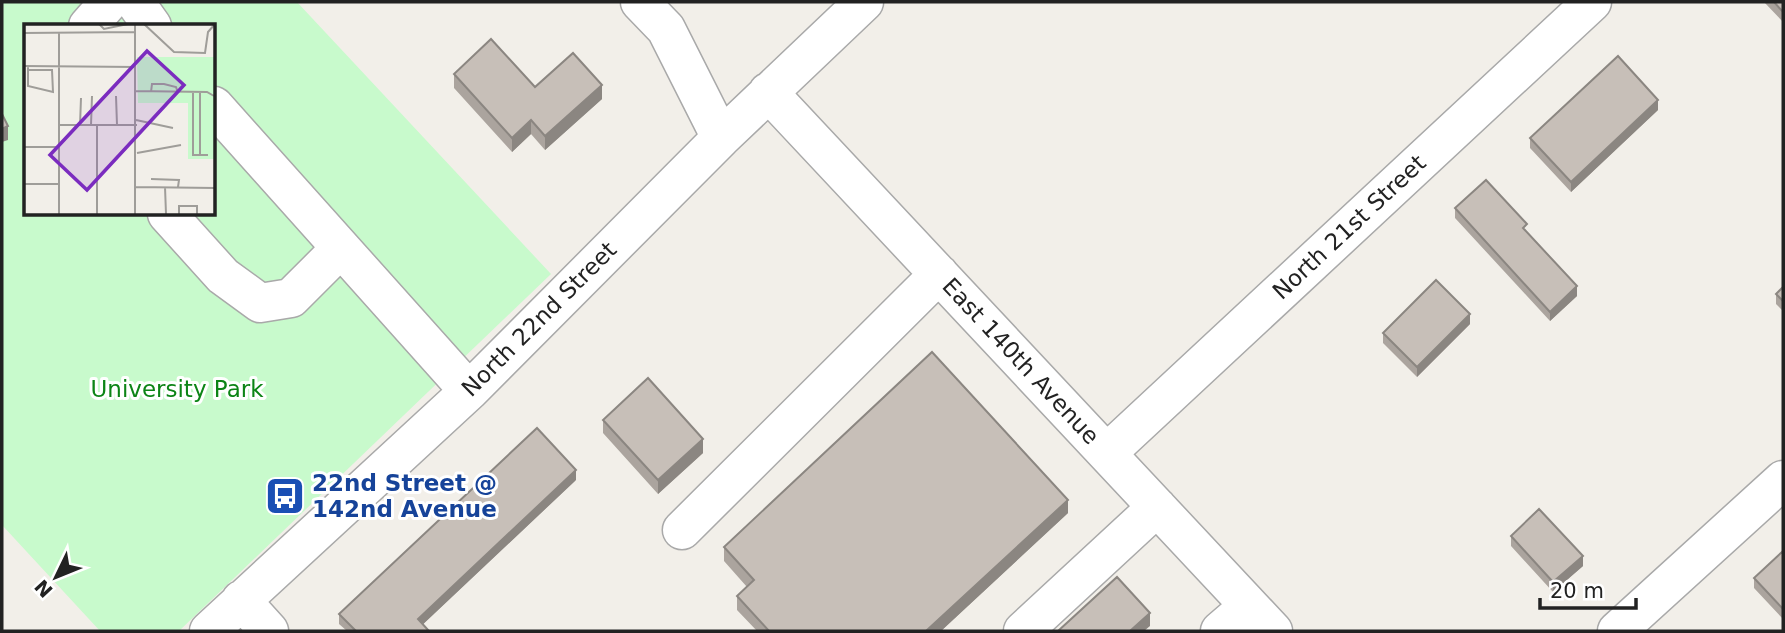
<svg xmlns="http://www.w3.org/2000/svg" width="1785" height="633" font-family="'DejaVu Sans',sans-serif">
<rect width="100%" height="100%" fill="#f2efe9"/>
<!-- park -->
<path fill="#c8facc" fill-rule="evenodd" d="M2,2H297L551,274L179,631H100L2,525ZM26,26H214V214H26Z"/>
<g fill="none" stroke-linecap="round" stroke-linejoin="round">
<!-- minor casing -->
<g stroke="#a9a9a9" stroke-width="41">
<path id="minor" d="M135,2L152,26
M640,2L666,29L721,138
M88,26L109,2
M768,92L1273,631
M214,106L469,391
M167,214L223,276L260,303L291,298L341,248
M1107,453L1592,2
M682,530L939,274
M241,600L269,631
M209,631L469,391L721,138L864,2
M1023,631L1157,507
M1220,631L1249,606
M1617,631L1783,480"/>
</g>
<!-- minor -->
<use href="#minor" stroke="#fff" stroke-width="38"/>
</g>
<!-- wall -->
<path fill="#aba49e" d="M1764,2H1783V22Z
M454,74L535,87L602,99L545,150L531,134L512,152L454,88Z
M1658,110L1571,192L1530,148V138Z
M1455,208L1527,232L1577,296L1550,321L1455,218Z
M1783,287V311L1776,304V294Z
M1470,324L1417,377L1383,343V333Z
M603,420L703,453L658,494L603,433Z
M576,480L423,624L429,631H347L339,624V614Z
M1068,513L941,631H757L737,610V596L747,587L724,561V547Z
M1511,536L1583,566L1553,592L1511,546Z
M1783,551V619L1754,588V578Z"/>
<!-- shaded-wall -->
<path fill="#8b8681" d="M602,85V99L545,150V136Z
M1658,100V110L1571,192V182Z
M531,120V134L512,152V138Z
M8,126V140L2,142V129Z
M1577,286V296L1550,321V312Z
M1470,314V324L1417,377V367Z
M703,439V453L658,494V480Z
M576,470V480L418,629V619Z
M1068,500V513L941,631H926Z
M1583,556V566L1553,592V582Z
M1150,613V626L1144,631H1130Z"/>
<!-- building -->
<path fill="#c7bfb8" stroke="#8b8681" stroke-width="2" d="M1774,2H1783V12Z
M491,39L535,87L573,53L602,85L545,136L531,120L512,138L454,74Z
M1618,56L1658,100L1571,182L1530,138Z
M2,114L8,126L2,129Z
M1486,180L1527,224L1523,228L1577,286L1550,312L1455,208Z
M1436,280L1470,314L1417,367L1383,333Z
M1783,287V301L1776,294Z
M932,352L1068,500L926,631H769L737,596L754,580L724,547Z
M648,378L703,439L658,480L603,420Z
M537,428L576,470L418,619L429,631H356L339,614Z
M1539,509L1583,556L1553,582L1511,536Z
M1783,551V609L1754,578Z
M1117,577L1150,613L1130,631H1058Z"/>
<!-- icons -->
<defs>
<g id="bus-square" transform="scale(2.0125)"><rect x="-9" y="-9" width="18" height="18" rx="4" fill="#1a4fb4" stroke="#fff"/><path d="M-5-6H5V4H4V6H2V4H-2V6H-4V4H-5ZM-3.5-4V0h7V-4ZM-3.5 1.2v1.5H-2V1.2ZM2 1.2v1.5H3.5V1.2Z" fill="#fff"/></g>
</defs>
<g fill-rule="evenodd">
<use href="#bus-square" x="285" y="496"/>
</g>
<g text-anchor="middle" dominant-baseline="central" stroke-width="6" stroke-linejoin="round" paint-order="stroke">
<!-- street labels -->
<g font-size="23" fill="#222" stroke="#fff">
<text transform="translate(1349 227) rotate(-43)">North 21st Street</text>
<text transform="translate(539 319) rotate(-45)">North 22nd Street</text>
<text transform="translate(1021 361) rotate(47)">East 140th Avenue</text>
</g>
<!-- park labels -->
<g font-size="23" fill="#0c8416" stroke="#fff">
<text x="177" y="389">University Park</text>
</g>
<!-- transit labels -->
<g font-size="23" font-weight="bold" fill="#164399" stroke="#fff" text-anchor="start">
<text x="312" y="483">22nd Street @<tspan x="312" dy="26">142nd Avenue</tspan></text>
</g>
</g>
<!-- overview -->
<g transform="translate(24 24)">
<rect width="191" height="191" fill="#f2efe9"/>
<path d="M113,33H191V135H164V79H114Z" fill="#c8facc"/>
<path fill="none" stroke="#9f9d99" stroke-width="2" d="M75,0L80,5L104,0M111,0V190M120,0L150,28L181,29L184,8L191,0M0,9L111,8M35,9V190M0,42L112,43M4,42V62L29,68L28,46H4M111,67L183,68L190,72M127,68L128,60H140L152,63L154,69M176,68V131M169,69V131H184M92,72L93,101M112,96L149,104M36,101H113M56,101L57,74M67,101L68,72M0,123H35M113,129L157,121M127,155L155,156L154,163M0,160H34M111,163L191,164M141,163L142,190M73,190V101M155,190V182H173V190"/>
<path fill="#7b2cbf" fill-opacity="0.15" stroke="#7b2cbf" stroke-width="3.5" d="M123,27L160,61L63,166L26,131Z"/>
<rect width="191" height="191" fill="none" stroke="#222" stroke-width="3.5"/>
</g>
<!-- border -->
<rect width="1785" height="633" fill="none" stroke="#222222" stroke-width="7"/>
<!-- north arrow -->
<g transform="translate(56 577) rotate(227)" stroke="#ffffff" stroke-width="5" paint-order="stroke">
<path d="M0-5L12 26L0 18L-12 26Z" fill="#222222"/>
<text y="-10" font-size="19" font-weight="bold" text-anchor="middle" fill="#222222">N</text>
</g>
<!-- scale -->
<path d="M1540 598v10h96v-10" fill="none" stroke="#222222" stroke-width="3.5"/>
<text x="1550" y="598" font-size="21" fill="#222222" stroke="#ffffff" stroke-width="5" paint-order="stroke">20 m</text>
</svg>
